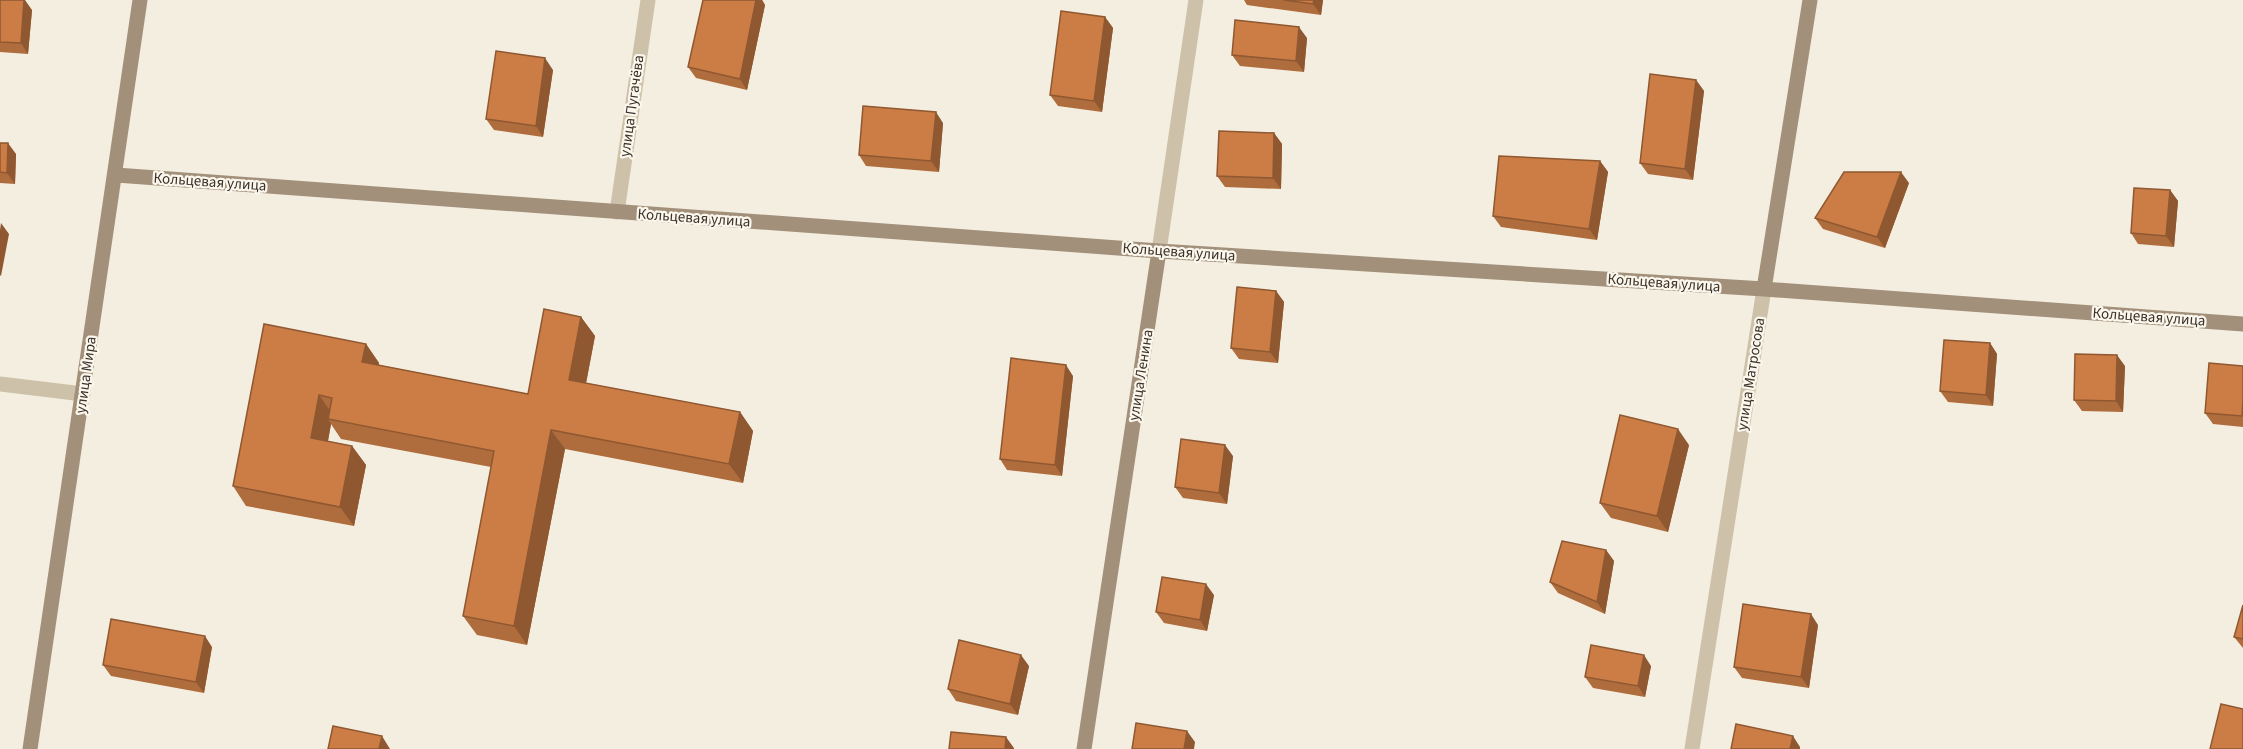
<svg xmlns="http://www.w3.org/2000/svg" width="2243" height="749" font-family="'Source Sans 3',sans-serif">
<rect width="100%" height="100%" fill="#f4eee0"/>
<g fill="none" stroke-linecap="round" stroke-linejoin="round">
<!-- street -->
<path stroke="#cec1aa" stroke-width="15" d="M617,212L648,0
M1159,251L1196,0
M0,384L83,394
M1692,749L1764,289"/>
<!-- secondary -->
<path stroke="#a2907b" stroke-width="15" d="M116,175L1159,251L1764,289L2243,324
M1764,289L1810,0
M30,749L140,0
M1084,749L1159,251"/>
</g>
<!-- wall -->
<path fill="#af6c3c" d="M0,0L32,10L28,54L0,52Z
M703,0H762L765,5L747,90L696,78L688,67Z
M1244,0H1323L1321,15L1247,5Z
M1105,17L1113,28L1102,112L1058,106L1050,95Z
M1307,38L1304,72L1240,66L1232,55Z
M553,70L543,137L494,130L486,119Z
M1696,80L1704,91L1693,180L1648,174L1640,163Z
M943,123L939,172L866,166L859,155Z
M1274,133L1282,144L1281,189L1225,187L1217,176Z
M0,143L16,154L15,184L0,183Z
M1600,161L1608,172L1597,240L1501,227L1493,216Z
M1909,183L1885,248L1823,229L1815,218Z
M2170,190L2178,201L2174,247L2138,244L2131,233Z
M1276,291L1284,302L1278,363L1239,359L1231,348Z
M581,317L595,336L586,383L740,412L753,431L743,483L565,449L527,645L477,635L463,616L491,467L341,439L331,424L328,441L352,446L366,465L354,526L246,506L233,486L366,344L379,363V365L528,394Z
M1990,343L1997,354L1993,406L1948,402L1940,391Z
M2125,366L2123,412L2082,411L2074,400Z
M2243,366V427L2213,424L2205,413Z
M1073,376L1062,476L1007,470L1000,459Z
M1689,445L1668,532L1611,518L1600,503Z
M1233,456L1227,504L1183,498L1175,487Z
M1606,550L1614,561L1605,614L1558,593L1550,582Z
M1214,595L1207,631L1164,623L1156,612Z
M2243,605V648L2234,637Z
M1818,625L1809,688L1742,678L1734,667Z
M212,647L204,693L111,676L103,665Z
M1029,666L1018,715L956,701L948,689Z
M1651,666L1645,697L1593,688L1585,677Z"/>
<!-- shaded-wall -->
<path fill="#8f5831" d="M24,0H25L32,10L28,54L21,43Z
M756,0H762L765,5L747,90L740,79Z
M1314,0H1323L1321,15L1313,4Z
M1105,17L1113,28L1102,112L1094,101Z
M1299,27L1307,38L1304,72L1296,61Z
M545,58L553,70L543,137L536,126Z
M1696,80L1704,91L1693,180L1685,169Z
M936,112L943,123L939,172L931,161Z
M1274,133L1282,144L1281,189L1273,178Z
M8,143L16,154L15,184L7,173Z
M1600,161L1608,172L1597,240L1589,229Z
M1901,172L1909,183L1885,248L1877,237Z
M2170,190L2178,201L2174,247L2166,236Z
M1,223L9,234L1,276L0,275V230Z
M1276,291L1284,302L1278,363L1270,352Z
M581,317L595,336L583,399L569,380Z
M1990,343L1997,354L1993,406L1986,395Z
M366,344L379,363L376,381L362,362Z
M2117,355L2125,366L2123,412L2116,401Z
M1066,365L1073,376L1062,476L1055,465Z
M319,395L333,415L328,419L331,424L325,457L311,438Z
M740,412L753,431L743,483L729,464Z
M1678,429L1689,445L1668,532L1657,516Z
M551,430L565,449L527,645L514,626Z
M1225,445L1233,456L1227,504L1219,493Z
M352,446L366,465L354,526L340,507Z
M1606,550L1614,561L1605,614L1597,602Z
M1206,584L1214,595L1207,631L1200,620Z
M1811,614L1818,625L1809,688L1801,677Z
M205,636L212,647L204,693L196,682Z
M1021,655L1029,666L1018,715L1010,704Z
M1644,655L1651,666L1645,697L1638,686Z
M1187,731L1195,742L1194,749H1184Z
M382,736L390,749H379Z
M1793,736L1800,747V749H1790Z
M1006,737L1014,748V749H1005Z"/>
<!-- building -->
<path fill="#cc7d46" stroke="#8f5831" stroke-width="1.5" d="M0,0H24L21,43L0,42Z
M703,0H756L740,79L688,67Z
M1284,0H1314L1313,4Z
M1061,11L1105,17L1094,101L1050,95Z
M1235,20L1299,27L1296,61L1232,55Z
M496,51L545,58L536,126L486,119Z
M1650,74L1696,80L1685,169L1640,163Z
M863,106L936,112L931,161L859,155Z
M1219,131L1274,133L1273,178L1217,176Z
M0,143H8L7,173L0,172Z
M1499,156L1600,161L1589,229L1493,216Z
M1844,172H1901L1877,237L1815,218Z
M2134,188L2170,190L2166,236L2131,233Z
M1237,287L1276,291L1270,352L1231,348Z
M544,309L581,317L569,380L740,412L729,464L551,430L514,626L463,616L494,451L328,419L332,398L319,395L311,438L352,446L340,507L233,486L264,324L366,344L362,362L528,394Z
M1944,340L1990,343L1986,395L1940,391Z
M2075,354L2117,355L2116,401L2074,400Z
M1011,358L1066,365L1055,465L1000,459Z
M2209,363L2243,366V399L2242,416L2205,413Z
M1620,415L1678,429L1657,516L1600,503Z
M1181,439L1225,445L1219,493L1175,487Z
M1562,541L1606,550L1597,602L1550,582Z
M1162,577L1206,584L1200,620L1156,612Z
M1743,604L1811,614L1801,677L1734,667Z
M2243,605V639L2234,637Z
M111,619L205,636L196,682L103,665Z
M959,640L1021,655L1010,704L948,689Z
M1591,645L1644,655L1638,686L1585,677Z
M2221,704L2243,709V749H2210Z
M1136,723L1187,731L1184,749H1132Z
M1736,724L1793,736L1790,749H1731Z
M333,726L382,736L379,749H328Z
M951,732L1006,737L1005,749H949Z"/>
<g text-anchor="middle" dominant-baseline="central" stroke-width="4.5" stroke-linejoin="round" paint-order="stroke">
<!-- street labels -->
<g font-size="15" fill="#3b322a" stroke="#fbf7ed">
<text transform="translate(632 106) rotate(-82)">улица Пугачёва</text>
<text transform="translate(210 182) rotate(4)">Кольцевая улица</text>
<text transform="translate(694 218) rotate(4)">Кольцевая улица</text>
<text transform="translate(1179 252) rotate(4)">Кольцевая улица</text>
<text transform="translate(1664 283) rotate(4)">Кольцевая улица</text>
<text transform="translate(2149 317) rotate(4)">Кольцевая улица</text>
<text transform="translate(1751 374) rotate(-81)">улица Матросова</text>
<text transform="translate(86 375) rotate(-82)">улица Мира</text>
<text transform="translate(1141 375) rotate(-81)">улица Ленина</text>
</g>
</g>
</svg>
